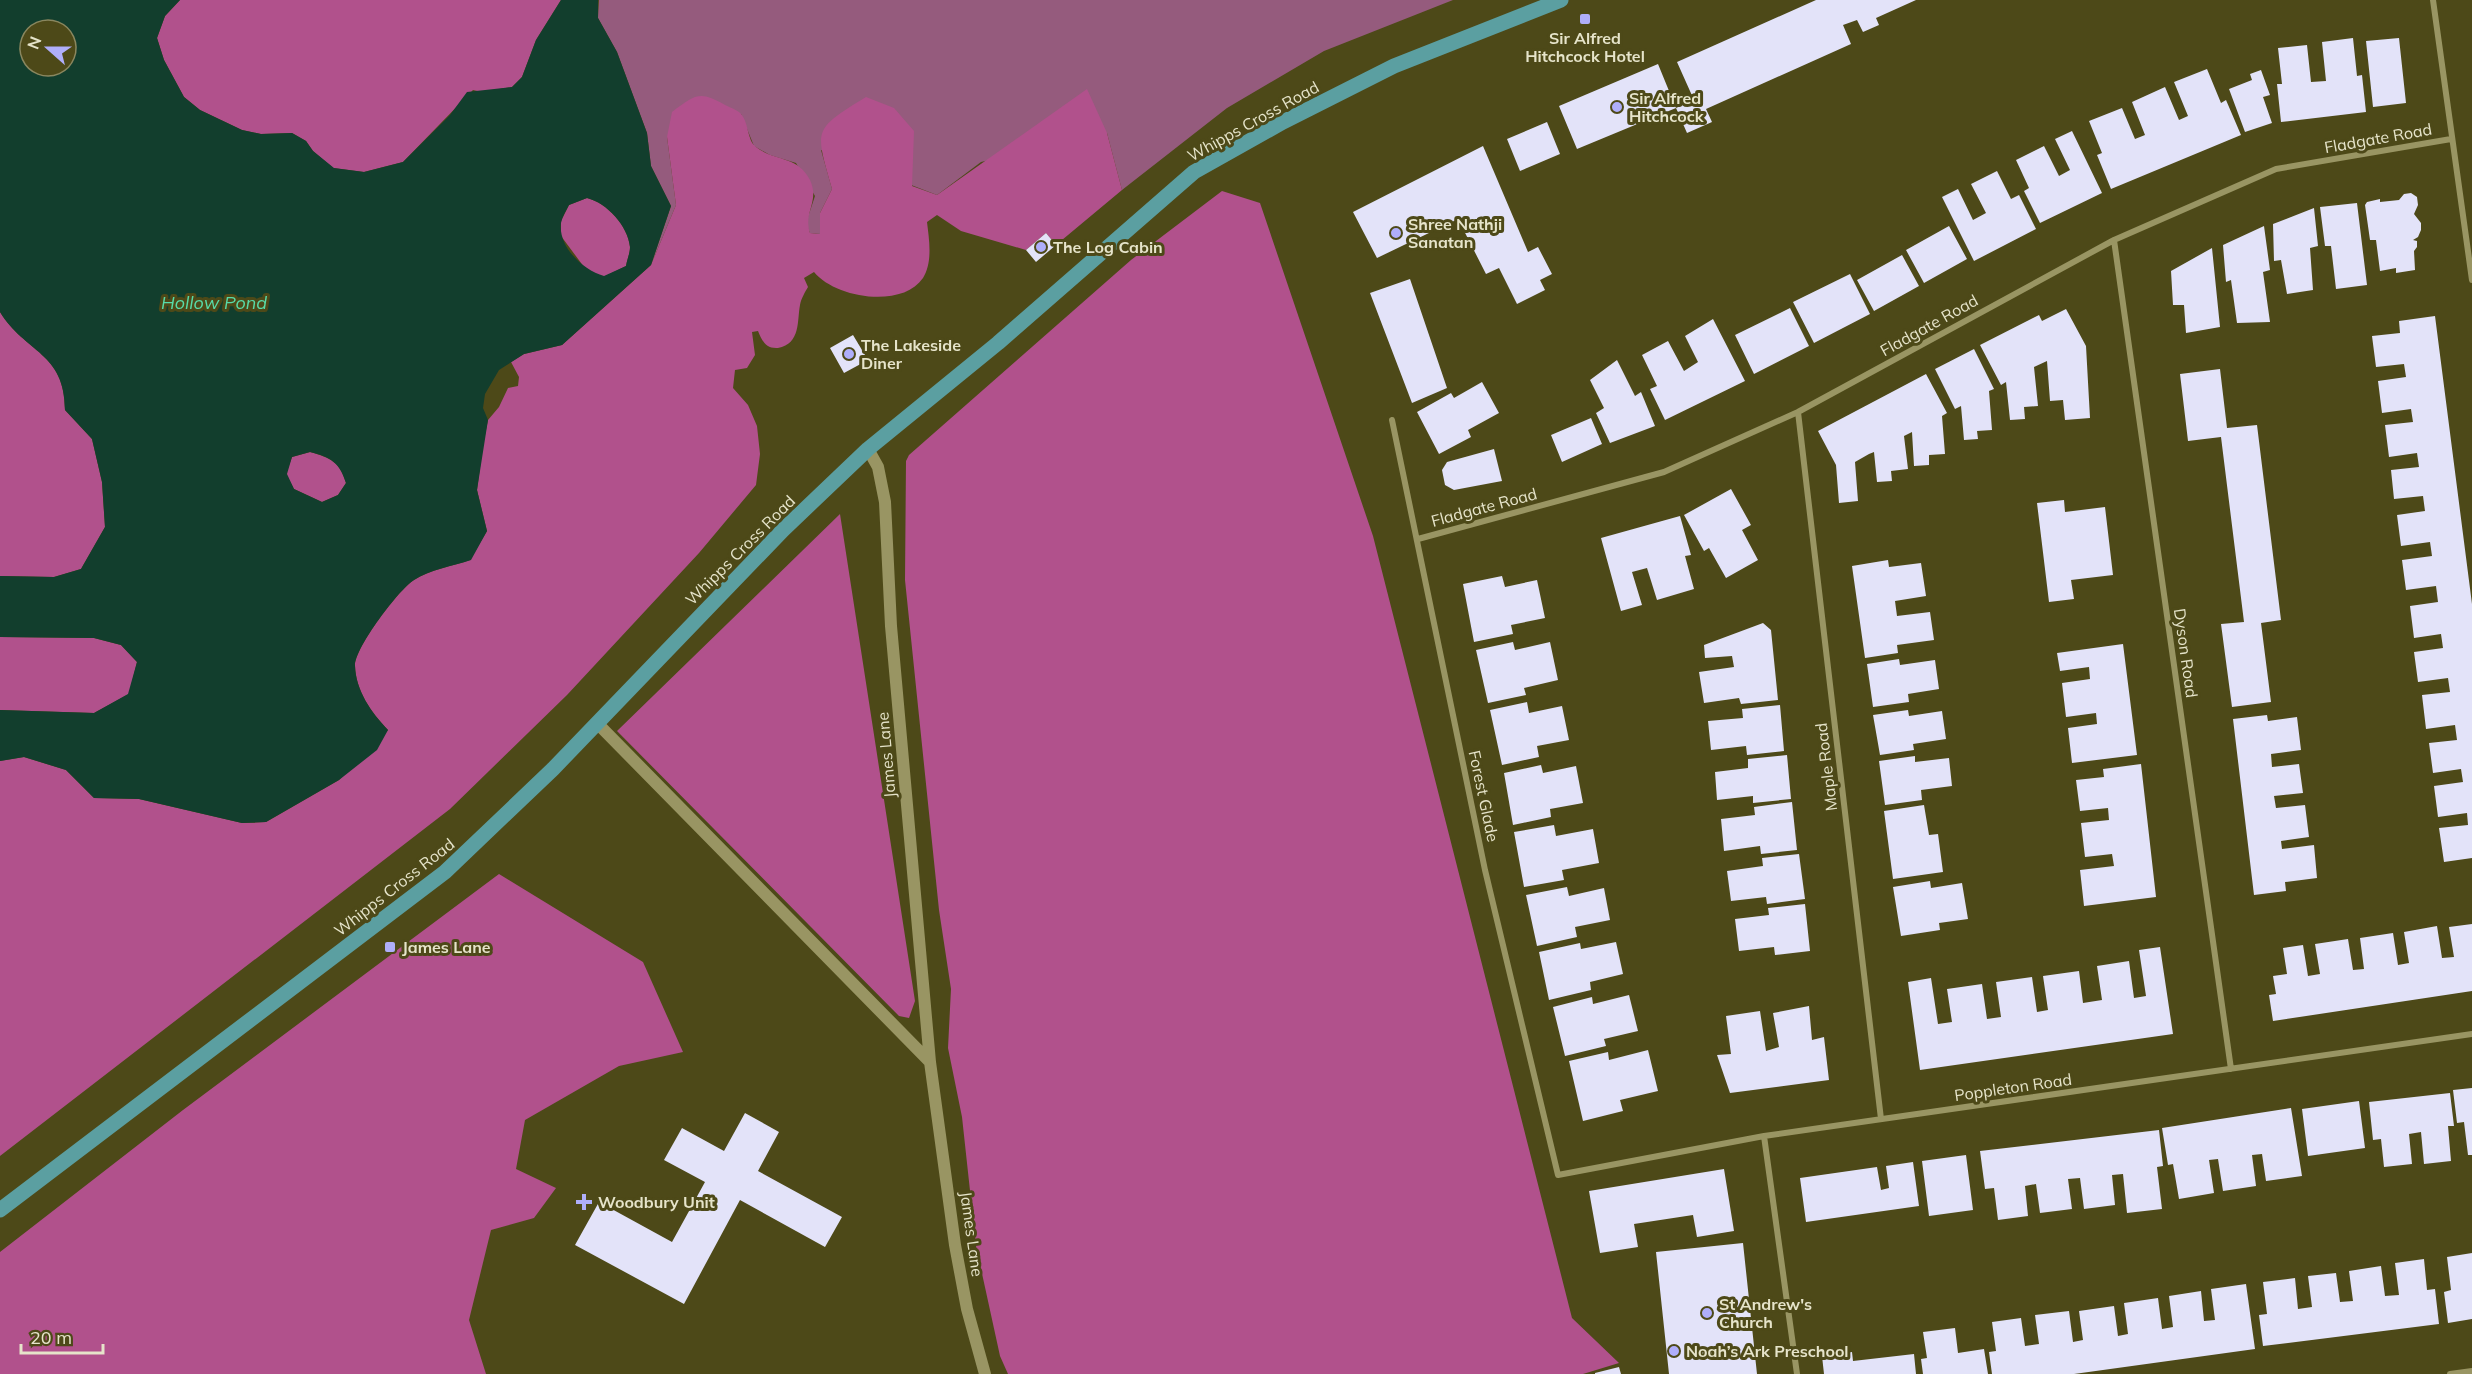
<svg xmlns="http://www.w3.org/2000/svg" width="2472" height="1374" font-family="Mulish,sans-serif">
<rect width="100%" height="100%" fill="#4d4918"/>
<!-- green -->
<path fill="#955b7d" d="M599,0H1453L1324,51L1227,108L1122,190L1107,133L981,162L937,195L821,150L832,189L820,213V234L810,233L806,223L815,196L796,163L770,155L754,146L741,114L667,137L676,205L651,265L671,206L651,166L647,133L617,52L598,18Z"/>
<!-- forest -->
<path fill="#b1518c" d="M180,0H561L536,40L522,77L512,87L482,92L473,90L403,162L364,172L333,168L313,151L306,141L292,133L261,134L242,130L200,110L184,97L164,60L157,38L165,16Z
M1087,89L1107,133L1122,190L1056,245L1046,233L1026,250L961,231L937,215L927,222C929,239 933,262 923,278C902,309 835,298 814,272L804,278L808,287C805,292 801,299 800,305C797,320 801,344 778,348C766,349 762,341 758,331L752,332L755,355L747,368L735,370L733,388L748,405L757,426L760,454L756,485L699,553L567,695L450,809L0,1156V761L24,757L66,770L94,798L139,799L242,823L266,822L339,780L388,730C371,712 356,691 355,666C354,649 399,589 414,580C429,570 453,566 470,560L487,531L477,490L483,445L488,420L499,407L508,388L518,386L519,377L511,362L524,354L562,345L651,265L676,205L667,137L672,112C695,95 699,90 725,105C729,107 738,110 741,114C749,123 747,140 756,147C775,162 797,155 810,180C820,202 803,212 810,233L820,234V213L832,189C815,129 812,130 866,97L894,108L914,131L912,186L937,195Z
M1222,191L1260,203L1373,536L1572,1318L1619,1363L1583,1374H1008L1000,1356L976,1246L962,1117L948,1048L951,989L939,910L905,580L906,461L909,455L1131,260Z
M587,198C607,203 628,226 630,247C630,253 627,260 626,266L604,277L587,271L561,236V221L569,205Z
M0,312C25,353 65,352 65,410L92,439L102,482L105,527L81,569L54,577L0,576Z
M310,452C331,458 340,462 346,483L338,495L322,502L294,489L286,474L292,457Z
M840,514L915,1001L909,1018L899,1016L617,731Z
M0,637L94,638L121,645L137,662L129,694L94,713L0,710Z
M499,874L643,962L683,1052L619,1066L525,1120L516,1169L556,1188L534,1218L491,1230L469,1320L486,1374H0V1252L183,1110Z"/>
<!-- water -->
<path fill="#123e2d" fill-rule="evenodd" d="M0,0H180L165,16L157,38L164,60L184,97L200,110L242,130L261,134L292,133L306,141L313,151L334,168L364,172L403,162L450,115L467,92L512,87L522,77L536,40L561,0H598V18L617,52L647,133L651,166L671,206L651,265L562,345L524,354L499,370L485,394L483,408L488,420L477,490L487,531L471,560C453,566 429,570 414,580C399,589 354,649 355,666C356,691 371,712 388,730L377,750L339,780L266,822L242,823L139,799L94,798L66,770L24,757L0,761V710L94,713L128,694L137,662L121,645L94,638L0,637V576L54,577L81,569L105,527L102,482L92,439L65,410C65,352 25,353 0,312ZM30,30H66V66H30ZM587,198C607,203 628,226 630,247C630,253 627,260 626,266L604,276C583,270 558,247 561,223C562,217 566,211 569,205ZM310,452C331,457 340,463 346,483L338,495L322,502L294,489L287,474L292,457Z"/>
<!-- building -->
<path fill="#e3e3f9" d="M1816,0H1916L1876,18L1879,25L1863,32L1857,20L1843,25L1851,44L1706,109L1712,122L1687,133L1676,108L1694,100L1677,62Z
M2353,38L2357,76L2362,75L2366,112L2281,122L2277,84H2282L2278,48L2307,45L2311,82L2326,81L2322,42Z
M2399,38L2406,103L2373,107L2366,41Z
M1658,64L1676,108L1577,149L1559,106Z
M2207,69L2221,103L2226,100L2241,135L2111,189L2097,155L2102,153L2089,121L2122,108L2135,139L2145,135L2132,102L2165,87L2179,120L2188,116L2174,82Z
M2261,70L2270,95L2263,97L2272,123L2245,132L2229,89L2252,80L2250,74Z
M1547,122L1560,154L1520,171L1507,139Z
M2072,131L2102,193L2040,223L2024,191L2029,188L2016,160L2044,146L2059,176L2070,170L2055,139Z
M1483,146L1528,252L1538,247L1552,274L1540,280L1545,290L1517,304L1499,268L1486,274L1458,219L1377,258L1353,212Z
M1997,171L2011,199L2019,195L2036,229L1974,261L1942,197L1958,189L1973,220L1986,213L1971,184Z
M2411,193L2417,197L2418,205L2414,214L2421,223V230L2418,237L2413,240L2417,241V247L2414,251L2415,270L2396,273V268L2380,271L2376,240H2370L2365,205L2367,202L2380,199V202L2399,200L2404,194Z
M2357,203L2367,285L2336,289L2331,246H2325L2320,207Z
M2314,208L2318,246L2310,248L2313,290L2287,294L2281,260L2274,261L2273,224Z
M1949,226L1967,259L1924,283L1906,250Z
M2264,226L2270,270L2263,272L2270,322L2237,323L2231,280L2226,282L2223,245Z
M1046,233L1056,245L1036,262L1026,250Z
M2212,248L2220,327L2186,333L2184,305H2173L2171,271Z
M1902,255L1919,286L1874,311L1857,280Z
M1850,274L1870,314L1814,343L1793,302Z
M1410,279L1447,388L1412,403L1370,293Z
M1790,308L1809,346L1754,374L1735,335Z
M2066,309L2086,346L2090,418L2065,420L2063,400L2050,401L2047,361L2034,367L2038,406L2024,407L2025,419L2010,420L2006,382L2001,385L1980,345L2039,315L2042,321Z
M2435,316L2472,604V858L2444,862L2439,828L2468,825L2467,813L2438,817L2434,786L2463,782L2461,769L2433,773L2429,743L2457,740L2455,725L2426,729L2422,695L2450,692L2448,678L2418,682L2414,652L2443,648L2441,634L2414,638L2410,606L2438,602L2436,586L2406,590L2402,560L2432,556L2430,542L2401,546L2397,515L2425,511L2423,496L2394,499L2391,470L2419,467L2417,453L2389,457L2385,425L2413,422L2411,409L2382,413L2378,381L2406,377L2404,364L2376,367L2372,336L2400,333L2399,321Z
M1713,319L1745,381L1665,420L1650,389L1657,386L1642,355L1668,341L1684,371L1698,362L1685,336Z
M853,335L868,360L844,373L830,348Z
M1974,349L1994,389L1989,391L1992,430L1977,431L1978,439L1964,440L1961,406L1955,409L1935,369Z
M1617,360L1635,396L1641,392L1655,426L1610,443L1596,413L1604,408L1590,380Z
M2220,369L2227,428L2257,425L2281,620L2261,623L2271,702L2232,707L2221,624L2244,622L2221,437L2188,441L2180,374Z
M1926,374L1947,413L1942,416L1945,454L1929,455V465L1914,466L1912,432L1904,436L1908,469L1891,471L1892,481L1877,482L1874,452L1869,454L1855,462L1858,501L1839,503L1836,465L1818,431Z
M1482,382L1499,413L1468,430L1471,437L1439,454L1417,412L1451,393L1454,398Z
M1591,418L1602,444L1562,462L1551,435Z
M1494,449L1502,481L1454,490L1445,485L1442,470L1447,462Z
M1731,489L1751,525L1742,530L1758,560L1726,578L1709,548L1704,551L1684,515Z
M2064,500L2065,512L2105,507L2113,575L2071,580L2074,599L2049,602L2037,503Z
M1680,516L1691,555L1685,556L1694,589L1657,600L1647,568L1632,572L1642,605L1621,611L1601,538Z
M1888,560L1889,567L1921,563L1926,596L1895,601L1897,616L1930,612L1934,640L1897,645L1898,653L1865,658L1852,566Z
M1502,576L1505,587L1537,580L1545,618L1511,625L1513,634L1474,642L1463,584Z
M1763,623L1771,630L1778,700L1741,704L1739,698L1704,703L1699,672L1734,667L1732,656L1705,658L1704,645Z
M1513,642L1515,650L1550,642L1558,680L1524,688L1526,695L1488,703L1476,650Z
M2123,644L2137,755L2072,763L2068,728L2097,724L2096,713L2066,717L2062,683L2090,679L2089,667L2060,671L2057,653Z
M1899,659L1900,665L1935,660L1939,689L1908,694L1909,702L1873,707L1867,664Z
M1527,702L1529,713L1562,706L1569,740L1537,746L1539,757L1502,765L1490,710Z
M1780,705L1784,751L1747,755L1746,746L1711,750L1708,721L1743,718L1742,709Z
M1908,710L1909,716L1942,711L1946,739L1913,744L1914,750L1880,755L1873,715Z
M2267,715L2268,721L2297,717L2301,750L2271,754L2272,767L2299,764L2303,793L2274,796L2276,808L2305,805L2309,837L2281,841L2282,849L2314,845L2317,878L2285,882L2286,891L2254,895L2233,719Z
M1787,755L1791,799L1753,803V796L1717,800L1715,772L1748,768V759Z
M1915,756V762L1949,758L1952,786L1921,790L1922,800L1885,805L1879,761Z
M2141,764L2156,897L2084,906L2080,870L2114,866L2112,854L2085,857L2081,823L2109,820L2108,808L2080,811L2076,780L2104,777L2103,769Z
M1541,765L1543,773L1576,766L1583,803L1550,809L1551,817L1513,825L1504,773Z
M1792,802L1797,850L1761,854L1760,846L1724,851L1721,819L1755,815L1754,807Z
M1924,805L1929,835L1938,834L1943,872L1893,879L1884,811Z
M1554,825L1556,836L1593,829L1599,863L1562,870L1564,880L1524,887L1514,832Z
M1799,854L1805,899L1767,904L1766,897L1731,901L1727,871L1763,866L1762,858Z
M1930,881L1931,888L1962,883L1968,919L1939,923L1940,930L1901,936L1893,887Z
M1567,887L1569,896L1604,888L1610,920L1575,927L1577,937L1537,946L1526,895Z
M1805,904L1810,951L1775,955L1774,947L1739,951L1735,919L1769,915L1768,908Z
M2472,924V991L2273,1021L2269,995L2276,994L2273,976L2287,974L2283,948L2303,945L2308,976L2320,974L2315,944L2348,939L2353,970L2364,969L2360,938L2393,933L2398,965L2409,963L2404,932L2437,926L2442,958L2454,957L2449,927Z
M1616,942L1623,974L1590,982L1591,990L1549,1000L1539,952L1580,943L1581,949Z
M2160,947L2173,1034L1920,1070L1908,982L1931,978L1938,1024L1952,1022L1947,989L1982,984L1987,1019L2001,1017L1996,982L2032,977L2037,1012L2048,1010L2043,976L2079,971L2083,1003L2102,1000L2097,966L2129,961L2134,998L2146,996L2139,950Z
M1629,995L1638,1031L1604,1039L1606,1046L1565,1056L1553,1007L1592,997L1593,1004Z
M1809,1006L1812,1040L1824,1037L1829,1080L1730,1093L1717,1055L1731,1054L1726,1016L1760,1011L1766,1051L1779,1047L1773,1013Z
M1648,1050L1658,1091L1620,1100L1623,1111L1583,1121L1569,1061L1608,1052L1609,1060Z
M2472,1088V1155H2468L2464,1122L2457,1123L2453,1090Z
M2450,1093L2454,1126H2448L2451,1161L2424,1164L2421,1132L2409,1134L2412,1164L2384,1167L2381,1139L2373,1140L2369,1102Z
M2359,1101L2365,1148L2308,1156L2302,1109Z
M2291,1108L2302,1176L2266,1181L2262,1154L2252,1155L2256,1186L2223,1191L2218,1159L2209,1160L2214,1193L2179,1199L2173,1164L2168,1165L2162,1128Z
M745,1113L779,1132L758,1171L842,1217L825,1247L740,1200L684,1304L575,1245L599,1202L672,1242L705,1182L664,1160L682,1128L724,1151Z
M2159,1130L2163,1166L2157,1167L2162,1209L2127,1213L2123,1174L2112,1175L2115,1205L2084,1209L2080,1178L2068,1179L2072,1209L2040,1213L2036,1184L2025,1186L2028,1216L1998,1220L1994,1188L1985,1189L1980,1151Z
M1966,1155L1973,1210L1929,1216L1922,1161Z
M1913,1162L1919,1206L1806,1222L1800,1178L1877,1167L1881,1190L1889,1188L1886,1166Z
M1724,1169L1734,1231L1697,1237L1693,1215L1634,1224L1638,1247L1600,1253L1589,1191Z
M1743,1243L1757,1374H1669L1656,1252Z
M2472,1253V1319L2448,1323L2444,1292L2451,1290L2447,1257Z
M2424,1259L2427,1290L2435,1289L2439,1324L2263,1346L2259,1315L2267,1314L2263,1282L2295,1278L2298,1309L2312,1307L2308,1276L2336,1273L2340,1302L2353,1301L2349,1271L2381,1266L2385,1296L2399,1295L2395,1263Z
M2246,1284L2255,1349L2074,1374H1992L1989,1352L1996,1351L1992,1322L2021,1318L2025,1346L2039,1344L2035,1315L2069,1311L2073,1342L2083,1340L2079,1311L2114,1306L2118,1336L2128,1334L2124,1303L2158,1298L2162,1329L2173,1327L2169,1296L2201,1291L2204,1321L2215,1320L2211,1289Z
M1955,1328L1958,1353L1984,1349L1988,1374H1923L1921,1359L1927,1358L1923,1332Z
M1852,1352L1853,1361L1914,1354L1916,1374H1824L1822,1356Z
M1619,1367L1621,1374H1595V1373Z"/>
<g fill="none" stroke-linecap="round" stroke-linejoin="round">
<!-- street -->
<path stroke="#999563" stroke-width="6" d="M2433,0L2472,280
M2114,240L2231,1069
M1798,412L1881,1119
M1392,420L1485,870L1558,1175L1764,1136L2472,1034
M1418,539L1664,472L1798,412L2114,240L2276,169L2451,139
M1764,1136L1797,1374
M2450,1374L2472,1371"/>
<!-- secondary -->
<path stroke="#999563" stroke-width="12" d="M868,449L878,467L885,502L891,626L930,1062L955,1245L967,1309L985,1374
M597,723L930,1062"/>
<!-- primary -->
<path stroke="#5b9fa1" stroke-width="15" d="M0,1210L445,872L553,769L783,530L868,449L998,343L1194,172L1283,122L1394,66L1561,0"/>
</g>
<!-- markers -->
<g fill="#afaefa" stroke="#4d4918" stroke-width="2">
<rect x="1579" y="13" width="12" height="12" rx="3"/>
<circle cx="1617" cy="107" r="6"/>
<circle cx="1396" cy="233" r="6"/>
<circle cx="1041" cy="247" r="6"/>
<circle cx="849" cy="354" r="6"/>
<rect x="384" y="941" width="12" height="12" rx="3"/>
<path d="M581 1193h6v6h6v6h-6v6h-6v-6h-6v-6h6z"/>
<circle cx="1707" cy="1313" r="6"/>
<circle cx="1674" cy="1351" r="6"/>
</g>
<g text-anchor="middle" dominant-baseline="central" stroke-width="6" stroke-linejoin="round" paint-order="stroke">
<!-- poi labels -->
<g font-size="16" font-weight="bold" fill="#e6e4ca" stroke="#4d4918" text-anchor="start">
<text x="1585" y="38" text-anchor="middle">Sir Alfred<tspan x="1585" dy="18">Hitchcock Hotel</tspan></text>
<text x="1629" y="98">Sir Alfred<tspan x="1629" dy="18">Hitchcock</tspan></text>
<text x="1408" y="224">Shree Nathji<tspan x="1408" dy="18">Sanatan</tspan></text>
<text x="1053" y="247">The Log Cabin</text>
<text x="861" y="345">The Lakeside<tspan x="861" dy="18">Diner</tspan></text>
<text x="402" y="947">James Lane</text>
<text x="598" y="1202">Woodbury Unit</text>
<text x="1719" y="1304">St Andrew's<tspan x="1719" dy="18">Church</tspan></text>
<text x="1686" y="1351">Noah’s Ark Preschool</text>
</g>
<!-- street labels -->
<g font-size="16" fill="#e6e4ca" stroke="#4d4918">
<text transform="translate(1253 121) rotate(-29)">Whipps Cross Road</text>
<text transform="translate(2378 138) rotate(-10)">Fladgate Road</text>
<text transform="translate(1929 325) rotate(-29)">Fladgate Road</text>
<text transform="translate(1484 507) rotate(-15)">Fladgate Road</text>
<text transform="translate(740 550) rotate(-45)">Whipps Cross Road</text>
<text transform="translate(2186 653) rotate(82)">Dyson Road</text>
<text transform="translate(886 755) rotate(-95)">James Lane</text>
<text transform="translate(1826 767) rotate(-97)">Maple Road</text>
<text transform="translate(1484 796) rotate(78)">Forest Glade</text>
<text transform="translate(394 887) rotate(-38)">Whipps Cross Road</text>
<text transform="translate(2013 1087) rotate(-8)">Poppleton Road</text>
<text transform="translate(972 1234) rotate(82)">James Lane</text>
</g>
<!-- water labels -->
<g font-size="18" font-style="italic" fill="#57dba8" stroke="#4d4918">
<text x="214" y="302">Hollow Pond</text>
</g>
</g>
<!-- north arrow -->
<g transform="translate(48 48) rotate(291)"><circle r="28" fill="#4d4918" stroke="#8a875f" stroke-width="1.5"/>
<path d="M0-4.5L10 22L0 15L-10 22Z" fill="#afaefa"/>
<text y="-9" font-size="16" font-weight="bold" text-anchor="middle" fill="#e6e4ca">N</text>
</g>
<!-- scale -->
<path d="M21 1344v9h82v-9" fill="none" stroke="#e6e4ca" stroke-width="3"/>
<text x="30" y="1344" font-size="18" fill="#e6e4ca" stroke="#4d4918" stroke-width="4.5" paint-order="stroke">20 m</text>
</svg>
